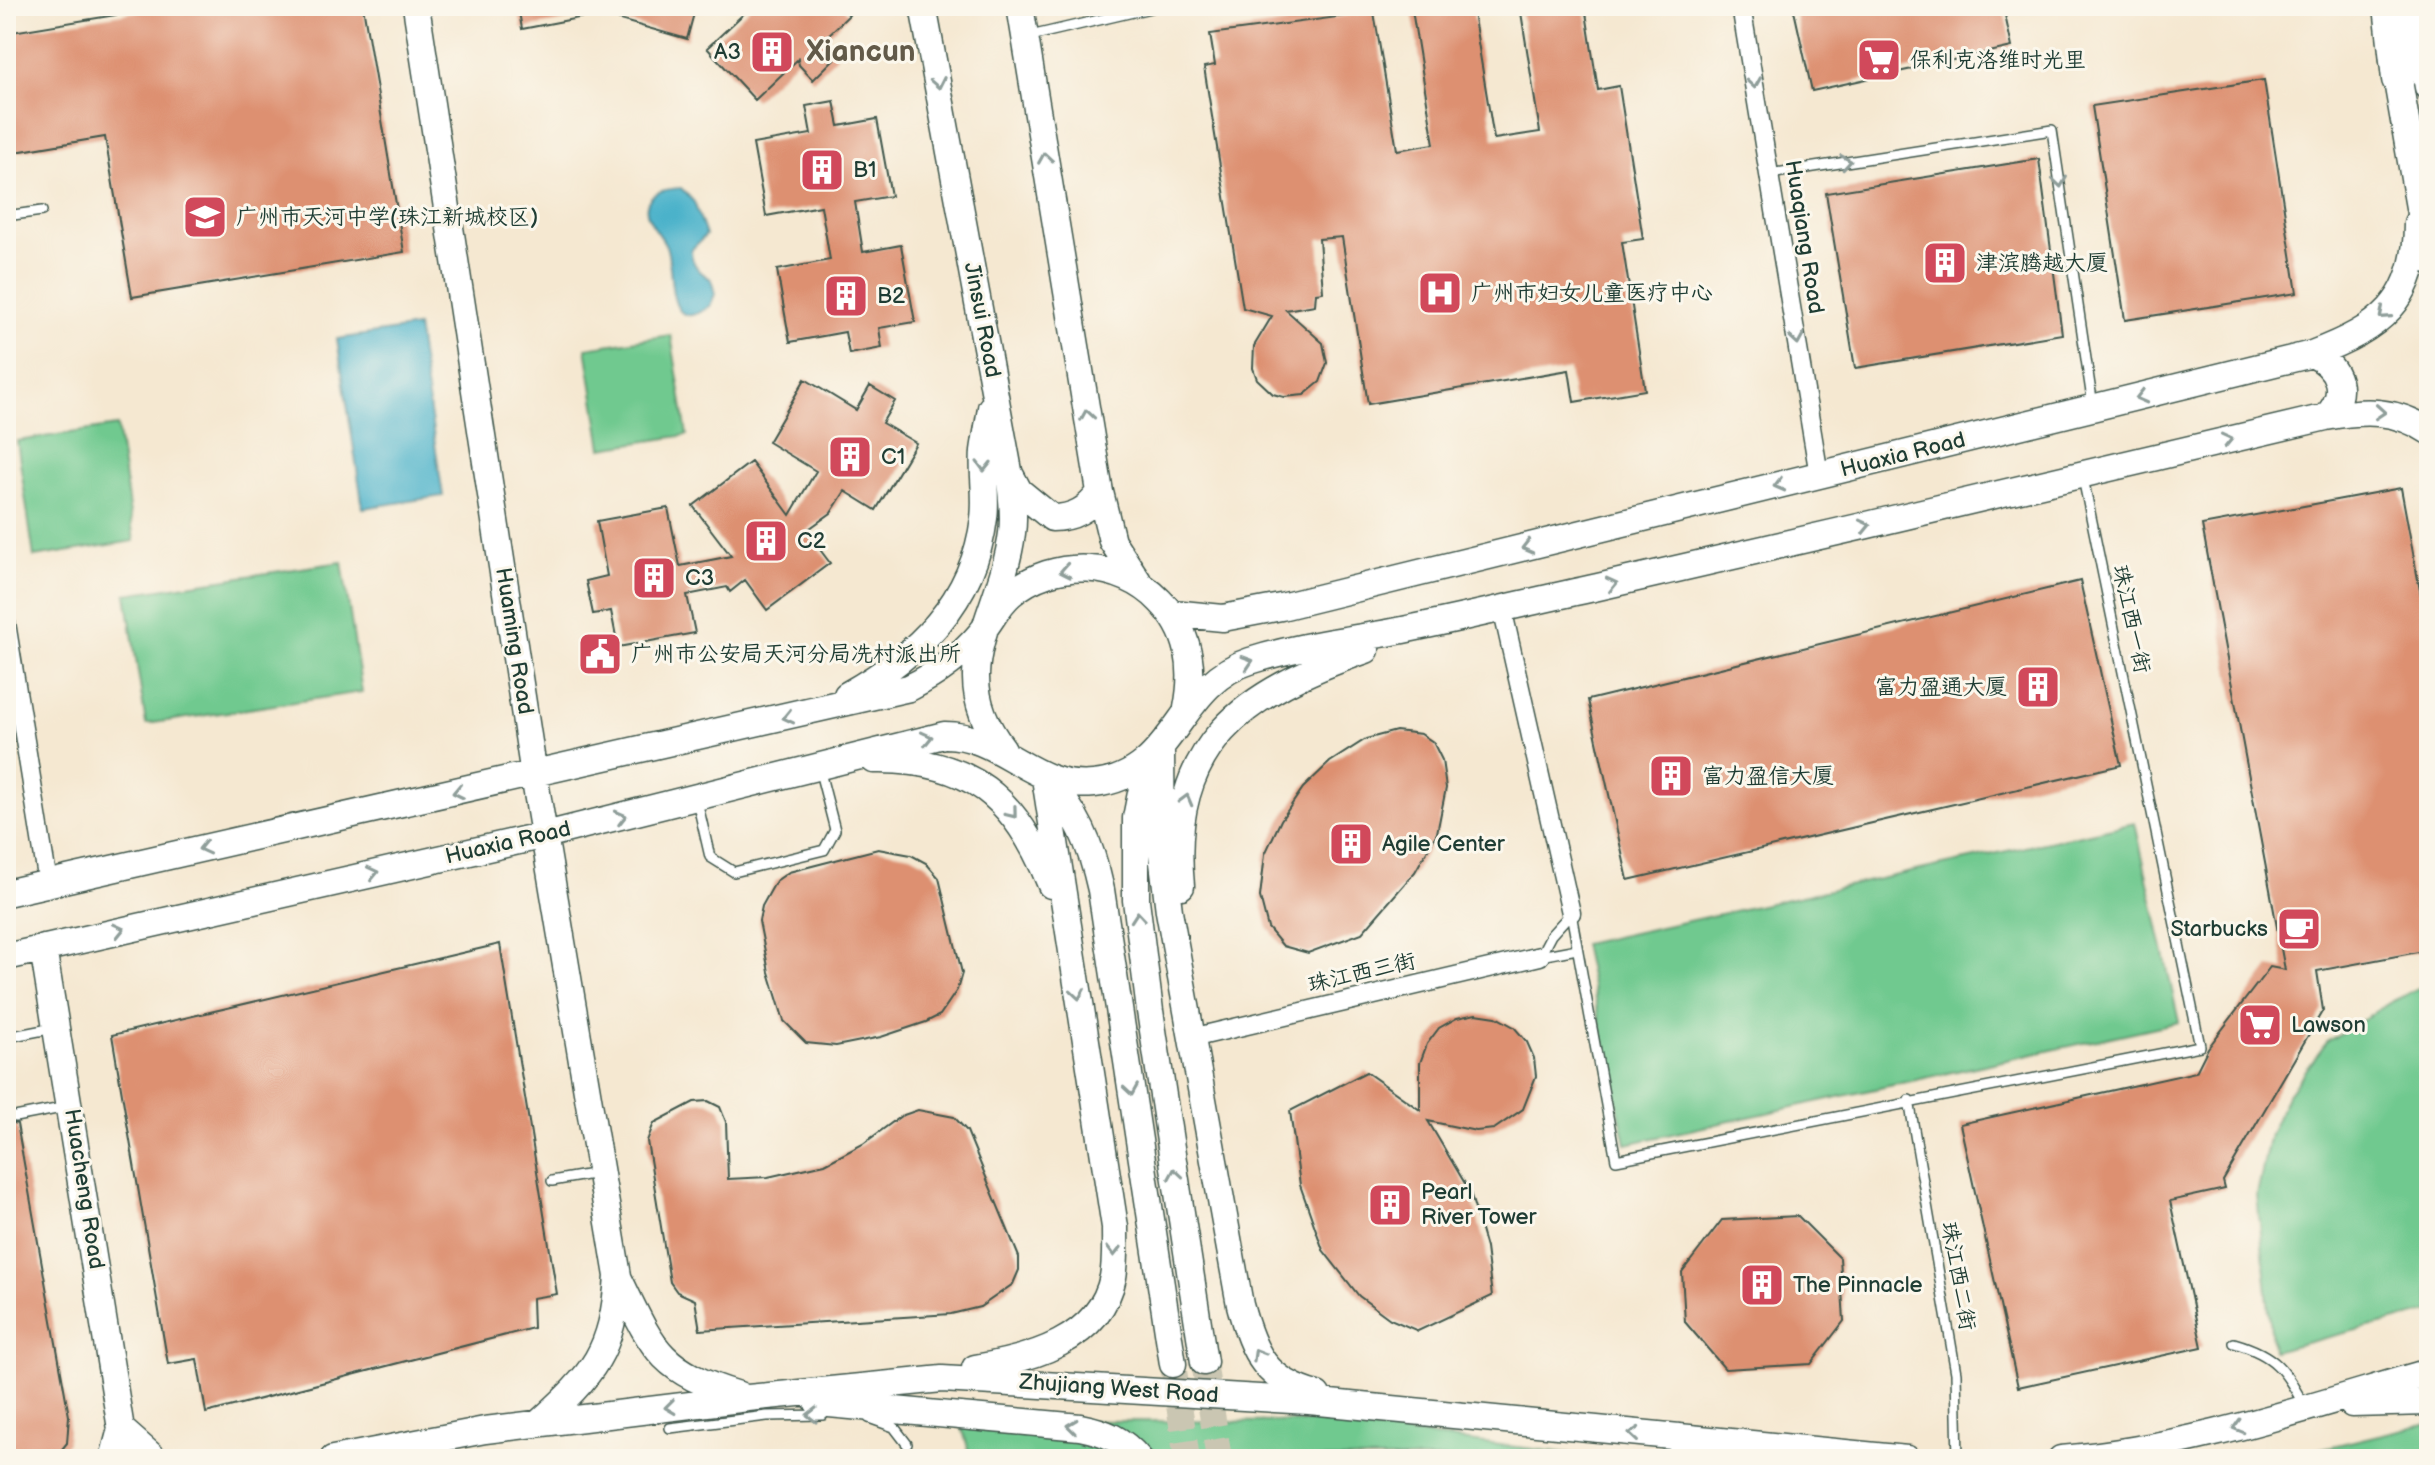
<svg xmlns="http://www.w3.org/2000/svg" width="2435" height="1465" font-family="'Balsamiq Sans','LXGW WenKai TC',sans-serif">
<rect width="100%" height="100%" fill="#fbf7ec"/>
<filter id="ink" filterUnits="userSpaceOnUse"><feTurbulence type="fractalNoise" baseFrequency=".0125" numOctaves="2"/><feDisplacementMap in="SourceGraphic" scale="16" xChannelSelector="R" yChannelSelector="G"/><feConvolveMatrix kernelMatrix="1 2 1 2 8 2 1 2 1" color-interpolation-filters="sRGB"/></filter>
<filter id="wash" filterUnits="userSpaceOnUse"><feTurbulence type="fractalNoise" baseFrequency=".006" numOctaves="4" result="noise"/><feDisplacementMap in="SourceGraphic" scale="32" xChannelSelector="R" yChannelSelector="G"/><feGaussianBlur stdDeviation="1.8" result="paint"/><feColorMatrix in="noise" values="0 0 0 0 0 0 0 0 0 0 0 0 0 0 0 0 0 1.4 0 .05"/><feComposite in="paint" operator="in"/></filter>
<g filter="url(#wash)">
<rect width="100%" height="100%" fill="#f5e8d1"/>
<!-- green -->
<path fill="#70c98f" stroke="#488362" stroke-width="2" d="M671,335L687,435L602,448L586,348Z
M117,426L134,541L34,557L17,441Z
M342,562L362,692L146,724L126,594Z
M2135,823L2179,1022L1626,1144L1583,944Z
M2429,984V1312L2273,1351L2257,1195L2270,1134L2288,1094L2328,1041L2391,1002Z
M960,1420L1316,1422L1613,1459H971Z
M2429,1423V1459H2278Z"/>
<!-- water -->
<path fill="#4bb2ca" stroke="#35787f" stroke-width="2" d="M681,188L694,202L706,235L691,250C691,264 700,273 711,279L715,294L710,306C663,341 675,266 666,246C661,233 641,217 648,202C653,190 670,189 681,188Z
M417,327L443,496L363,508L337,339Z"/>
<g id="blocks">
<!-- building -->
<path fill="#dd9071" d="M170,6H363L404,252L132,297L105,137L15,152L6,97V33Z
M518,6H696L687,39L599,14L522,29Z
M752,6H841L849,15L822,41L837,56L813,80L799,65L798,59L755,100L707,48Z
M1437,6H1472L1494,139L1540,132L1520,6H1585L1598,90L1619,86L1643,239L1622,242L1645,390L1574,402L1569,370L1368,404L1342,237L1319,239L1323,292L1316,293L1315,305L1286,310L1323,343L1327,363L1320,382L1304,395L1284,397L1273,394L1257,379L1253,368L1254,346L1272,316L1243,308L1204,67L1215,65L1210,34L1374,12L1397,150L1434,144L1412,10Z
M1793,6H2003L2012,47L1812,91Z
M2264,80L2297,293L2125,320L2092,106Z
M834,101L839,126L877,119L891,196L855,202L863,252L901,245L915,322L879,328L882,348L849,354L845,332L790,342L777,270L830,260L821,206L766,216L753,144L811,134L806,106Z
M2039,159L2062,334L1855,368L1826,193Z
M805,379L856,410L870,386L895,401L882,423L916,443L876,510L845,491L831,513L806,531L830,563L767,610L745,580L730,592L727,587L687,595L695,633L618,647L611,611L593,614L586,581L607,576L597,521L668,508L680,566L731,556L693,506L751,462L790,515L816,471L768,442Z
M2401,488L2429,639V950L2317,971L2323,1010L2223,1181L2225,1189L2170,1201L2202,1347L2018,1387L1960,1124L2196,1072L2208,1048L2270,967L2285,970L2202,525Z
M2080,581L2121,765L1628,880L1588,700Z
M1396,731L1421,734L1433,742L1442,760L1446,788L1437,833L1415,872L1362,933L1308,953L1283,946L1268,928L1260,897L1265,854L1281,820L1303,788L1330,762L1366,739Z
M878,849L911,855L926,863L939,878L962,973L957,990L940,1015L926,1022L881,1037L836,1046L806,1043L784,1021L769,972L759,921L762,906L776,881L789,872Z
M500,944L557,1294L532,1298L533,1328L206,1413L197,1359L168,1364L112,1035Z
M1476,1014L1496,1017L1514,1027L1527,1042L1534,1058L1536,1076L1523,1109L1494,1129L1476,1131L1428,1121L1470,1192L1486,1248L1492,1296L1418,1331L1390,1319L1359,1296L1323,1250L1300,1185L1290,1111L1366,1072L1420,1110V1063L1427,1044L1439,1028L1457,1018Z
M708,1101L720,1107L726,1122L728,1179L768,1177L825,1164L863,1144L901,1116L918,1110L954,1117L967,1131L1019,1257V1270L1013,1284L980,1307L951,1314L700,1330L695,1300L677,1292L670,1282L647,1141L654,1123L694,1102Z
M6,1120L17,1124L69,1416L67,1443L54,1459H6Z
M1798,1216L1840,1258L1844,1321L1811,1364L1725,1369L1685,1322L1682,1272L1722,1220Z"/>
</g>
</g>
<g filter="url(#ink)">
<use href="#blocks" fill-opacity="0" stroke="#3f574c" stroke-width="2"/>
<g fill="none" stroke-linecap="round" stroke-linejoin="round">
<!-- secondary-tunnel -->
<path stroke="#cac6b2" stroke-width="26" stroke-dasharray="26 13" stroke-linecap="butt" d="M1204,1362L1219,1459
M1173,1364L1187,1459"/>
<!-- lane casing -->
<g stroke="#3f574c" stroke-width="12">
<path id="lane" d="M1026,37L1159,6
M1769,174L2052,130L2093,406
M6,216L42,211
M697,801L710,857L734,872L824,850L835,830L819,768
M1571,913L1616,1160L2200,1046L2083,478
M1540,956L1551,935L1571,913
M1540,956L1577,949
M13,1036L54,1028
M1909,1100L1956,1373L1958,1459
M15,1117L67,1107
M552,1181L598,1173
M2234,1343C2276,1355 2284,1369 2305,1407
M869,1418L894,1427L907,1444
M670,1428L767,1416L823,1415"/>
</g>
<!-- street casing -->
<g stroke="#3f574c" stroke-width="21">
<path id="street" d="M1741,6L1819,475
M1502,608L1571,913
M6,623L48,883
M1196,1037L1540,956"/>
</g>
<!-- secondary casing -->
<g stroke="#3f574c" stroke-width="29">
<path id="secondary" d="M416,6L534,775L618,1276C613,1352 594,1373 539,1423
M923,6L1009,471C1011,491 1015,513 1012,533C1002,615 942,671 1003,749
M1020,6L1100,492L1112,541L1138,581
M2312,354C2340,367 2349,394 2326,417
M1010,474L1019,491L1052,518C1073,518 1088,510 1100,492
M1172,613L1223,618L1281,607L2312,354C2380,328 2417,302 2417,223
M847,695C917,656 974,602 984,518C987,496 982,473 984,451C986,437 989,422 991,408
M1161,751L1162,854L1169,911L1240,1305C1253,1354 1266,1381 1317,1395
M1157,759L1141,793L1136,818V900L1150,1011L1204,1362
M874,760C971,758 1016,798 1051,885
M1045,778C1078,812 1091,845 1101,890L1173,1364
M1181,886C1167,744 1244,692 1366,650
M6,893L909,688C937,674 961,657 981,633C992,620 998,605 1011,594C1054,557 1122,561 1160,601C1190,631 1195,668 1187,708
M43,948L121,1429L113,1459
M6,957L545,835L944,735C1001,734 1034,791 1094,784C1177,775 1176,684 1250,661C1299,645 1352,640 1403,630C1468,617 1533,601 1598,587C1841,532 2084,474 2326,417C2365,410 2395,409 2429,431
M619,1279C653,1350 660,1371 739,1395
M975,1368C1029,1359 1100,1341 1113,1277C1116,1261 1115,1244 1115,1227L1045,778
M818,1403L1080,1427C1106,1432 1122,1439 1139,1459
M2352,1404L2429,1402
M121,1429L155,1459
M333,1459L485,1430L748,1398L942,1379L1309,1401L1907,1459
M2061,1459C2187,1449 2308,1407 2429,1372"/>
</g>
<!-- primary casing -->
<g stroke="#3f574c" stroke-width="31">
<path id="primary" d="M2414,6L2429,87
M2394,58L2429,259"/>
</g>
<!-- highway casing -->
<g stroke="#3f574c" stroke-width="35">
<path id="highway" d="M2390,6L2398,79"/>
</g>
<!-- lane -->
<use href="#lane" stroke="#fff" stroke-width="9"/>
<!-- street -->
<use href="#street" stroke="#fff" stroke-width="18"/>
<!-- secondary -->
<use href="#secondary" stroke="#fff" stroke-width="26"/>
<!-- primary -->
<use href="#primary" stroke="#fff" stroke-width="28"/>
<!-- highway -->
<use href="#highway" stroke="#fff" stroke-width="32"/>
</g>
<!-- one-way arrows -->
<defs><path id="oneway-chevron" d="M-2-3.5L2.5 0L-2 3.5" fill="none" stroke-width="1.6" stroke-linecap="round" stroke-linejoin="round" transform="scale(2)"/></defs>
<g stroke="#8f9e9a">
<use href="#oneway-chevron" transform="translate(938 83) rotate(79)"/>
<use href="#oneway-chevron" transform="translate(1754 83) rotate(81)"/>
<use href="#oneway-chevron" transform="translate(1045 158) rotate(-99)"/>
<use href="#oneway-chevron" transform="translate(1846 162) rotate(-9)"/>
<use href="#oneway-chevron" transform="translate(2060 182) rotate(82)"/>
<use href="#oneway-chevron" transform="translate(2384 314) rotate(139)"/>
<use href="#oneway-chevron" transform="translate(1797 339) rotate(81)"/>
<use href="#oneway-chevron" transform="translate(2141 397) rotate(166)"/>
<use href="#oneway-chevron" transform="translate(2380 412) rotate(4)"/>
<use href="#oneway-chevron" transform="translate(1087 415) rotate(-99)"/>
<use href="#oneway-chevron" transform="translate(2227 440) rotate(-13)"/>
<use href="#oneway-chevron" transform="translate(984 466) rotate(91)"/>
<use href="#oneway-chevron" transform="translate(1779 485) rotate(166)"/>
<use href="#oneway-chevron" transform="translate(1865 526) rotate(-13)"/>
<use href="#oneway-chevron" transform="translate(1527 547) rotate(166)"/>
<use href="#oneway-chevron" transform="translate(1065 571) rotate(169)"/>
<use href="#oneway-chevron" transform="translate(1612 584) rotate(-13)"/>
<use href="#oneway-chevron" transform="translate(1248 662) rotate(-18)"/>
<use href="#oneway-chevron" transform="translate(788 717) rotate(167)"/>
<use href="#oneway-chevron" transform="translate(927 738) rotate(-13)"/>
<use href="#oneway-chevron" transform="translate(458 792) rotate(168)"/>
<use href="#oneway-chevron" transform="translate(1186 800) rotate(-75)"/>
<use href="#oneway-chevron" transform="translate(1012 813) rotate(51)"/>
<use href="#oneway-chevron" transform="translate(621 817) rotate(-14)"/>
<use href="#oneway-chevron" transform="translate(204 848) rotate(167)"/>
<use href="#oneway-chevron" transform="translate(373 873) rotate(-13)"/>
<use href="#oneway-chevron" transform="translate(1138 917) rotate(-95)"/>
<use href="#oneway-chevron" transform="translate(119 930) rotate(-13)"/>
<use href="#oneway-chevron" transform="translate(1078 994) rotate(81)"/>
<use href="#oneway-chevron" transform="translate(1131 1090) rotate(81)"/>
<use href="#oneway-chevron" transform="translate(1175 1174) rotate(-99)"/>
<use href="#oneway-chevron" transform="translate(1114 1251) rotate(91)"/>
<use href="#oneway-chevron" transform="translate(1258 1354) rotate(-120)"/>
<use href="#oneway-chevron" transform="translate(670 1407) rotate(173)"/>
<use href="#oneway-chevron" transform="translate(812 1415) rotate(-180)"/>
<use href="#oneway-chevron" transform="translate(1072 1426) rotate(-173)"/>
<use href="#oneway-chevron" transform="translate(2238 1427) rotate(164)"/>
<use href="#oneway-chevron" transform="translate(1634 1434) rotate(-175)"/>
</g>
</g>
<!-- icons -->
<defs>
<g id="building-square" transform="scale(2.3)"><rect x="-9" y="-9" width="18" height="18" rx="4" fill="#d1495b" stroke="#fbf7ec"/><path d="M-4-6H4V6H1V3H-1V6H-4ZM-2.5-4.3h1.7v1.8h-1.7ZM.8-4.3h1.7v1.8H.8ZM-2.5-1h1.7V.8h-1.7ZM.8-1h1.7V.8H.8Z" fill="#fff"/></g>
<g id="supermarket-square" transform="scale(2.3)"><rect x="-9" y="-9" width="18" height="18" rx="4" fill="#d1495b" stroke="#fbf7ec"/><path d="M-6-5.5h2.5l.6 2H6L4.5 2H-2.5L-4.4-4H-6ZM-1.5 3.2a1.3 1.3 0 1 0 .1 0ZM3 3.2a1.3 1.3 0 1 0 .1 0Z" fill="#fff"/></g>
<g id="school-square" transform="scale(2.3)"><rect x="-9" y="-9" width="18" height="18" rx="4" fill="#d1495b" stroke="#fbf7ec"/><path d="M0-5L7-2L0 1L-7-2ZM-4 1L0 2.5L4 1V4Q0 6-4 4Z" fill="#fff"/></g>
<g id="hospital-square" transform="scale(2.3)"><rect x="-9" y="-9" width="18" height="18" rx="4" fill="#d1495b" stroke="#fbf7ec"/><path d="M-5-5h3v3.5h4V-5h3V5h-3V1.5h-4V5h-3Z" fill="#fff"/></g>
<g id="civic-square" transform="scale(2.3)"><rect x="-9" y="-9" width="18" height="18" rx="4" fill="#d1495b" stroke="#fbf7ec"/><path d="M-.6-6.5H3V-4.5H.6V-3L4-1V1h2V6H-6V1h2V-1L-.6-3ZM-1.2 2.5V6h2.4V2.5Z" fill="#fff"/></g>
<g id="cafe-square" transform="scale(2.3)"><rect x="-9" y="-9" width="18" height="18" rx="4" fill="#d1495b" stroke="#fbf7ec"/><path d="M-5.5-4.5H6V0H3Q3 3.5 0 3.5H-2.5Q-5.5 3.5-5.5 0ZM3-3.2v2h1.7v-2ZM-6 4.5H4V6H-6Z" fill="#fff"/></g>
</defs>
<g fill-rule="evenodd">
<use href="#building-square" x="772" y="52"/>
<use href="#supermarket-square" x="1879" y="60"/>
<use href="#building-square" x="822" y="170"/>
<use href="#school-square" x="205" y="217"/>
<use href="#building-square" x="1945" y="263"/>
<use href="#hospital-square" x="1440" y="293"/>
<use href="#building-square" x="846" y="296"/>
<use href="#building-square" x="850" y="457"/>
<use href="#building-square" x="766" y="541"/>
<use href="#building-square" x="654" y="578"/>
<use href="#civic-square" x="600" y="654"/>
<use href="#building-square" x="2038" y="687"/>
<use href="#building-square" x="1671" y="776"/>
<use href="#building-square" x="1351" y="844"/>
<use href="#cafe-square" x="2299" y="929"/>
<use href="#supermarket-square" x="2260" y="1025"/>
<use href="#building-square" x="1390" y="1205"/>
<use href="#building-square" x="1762" y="1285"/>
</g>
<g text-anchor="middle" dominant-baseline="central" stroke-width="6" stroke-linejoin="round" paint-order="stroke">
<!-- poi labels -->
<g font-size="22" fill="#1f3d34" stroke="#fbf7ec" text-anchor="start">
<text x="741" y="52" text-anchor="end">A3</text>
<text x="1910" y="60">保利克洛维时光里</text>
<text x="853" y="170">B1</text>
<text x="236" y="217">广州市天河中学(珠江新城校区)</text>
<text x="1976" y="263">津滨腾越大厦</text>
<text x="1471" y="293">广州市妇女儿童医疗中心</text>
<text x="877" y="296">B2</text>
<text x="881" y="457">C1</text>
<text x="797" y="541">C2</text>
<text x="685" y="578">C3</text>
<text x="631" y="654">广州市公安局天河分局冼村派出所</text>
<text x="2007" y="687" text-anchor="end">富力盈通大厦</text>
<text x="1702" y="776">富力盈信大厦</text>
<text x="1382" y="844">Agile Center</text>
<text x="2268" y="929" text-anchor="end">Starbucks</text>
<text x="2291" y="1025">Lawson</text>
<text x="1421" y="1192">Pearl<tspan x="1421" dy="25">River Tower</tspan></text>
<text x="1793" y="1285">The Pinnacle</text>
</g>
<!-- street labels -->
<g font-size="22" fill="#1f3d34" stroke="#fbf7ec">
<text transform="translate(1804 237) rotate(81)">Huaqiang Road</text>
<text transform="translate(982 320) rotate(79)">Jinsui Road</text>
<text transform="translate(1903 455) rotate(-14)">Huaxia Road</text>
<text transform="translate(2131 619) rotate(78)">珠江西一街</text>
<text transform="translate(514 641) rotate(81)">Huaming Road</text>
<text transform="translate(508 843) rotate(-13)">Huaxia Road</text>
<text transform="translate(1362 973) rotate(-13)">珠江西三街</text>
<text transform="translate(84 1189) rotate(81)">Huacheng Road</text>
<text transform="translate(1958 1276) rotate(80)">珠江西二街</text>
<text transform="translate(1119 1389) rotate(4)">Zhujiang West Road</text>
</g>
<!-- district labels -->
<g font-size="30" font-weight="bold" fill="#625a49" stroke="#fbf7ec">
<text x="861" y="52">Xiancun</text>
</g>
</g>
<!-- margin -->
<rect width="2435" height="1465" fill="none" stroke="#fbf7ec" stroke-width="32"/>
</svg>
